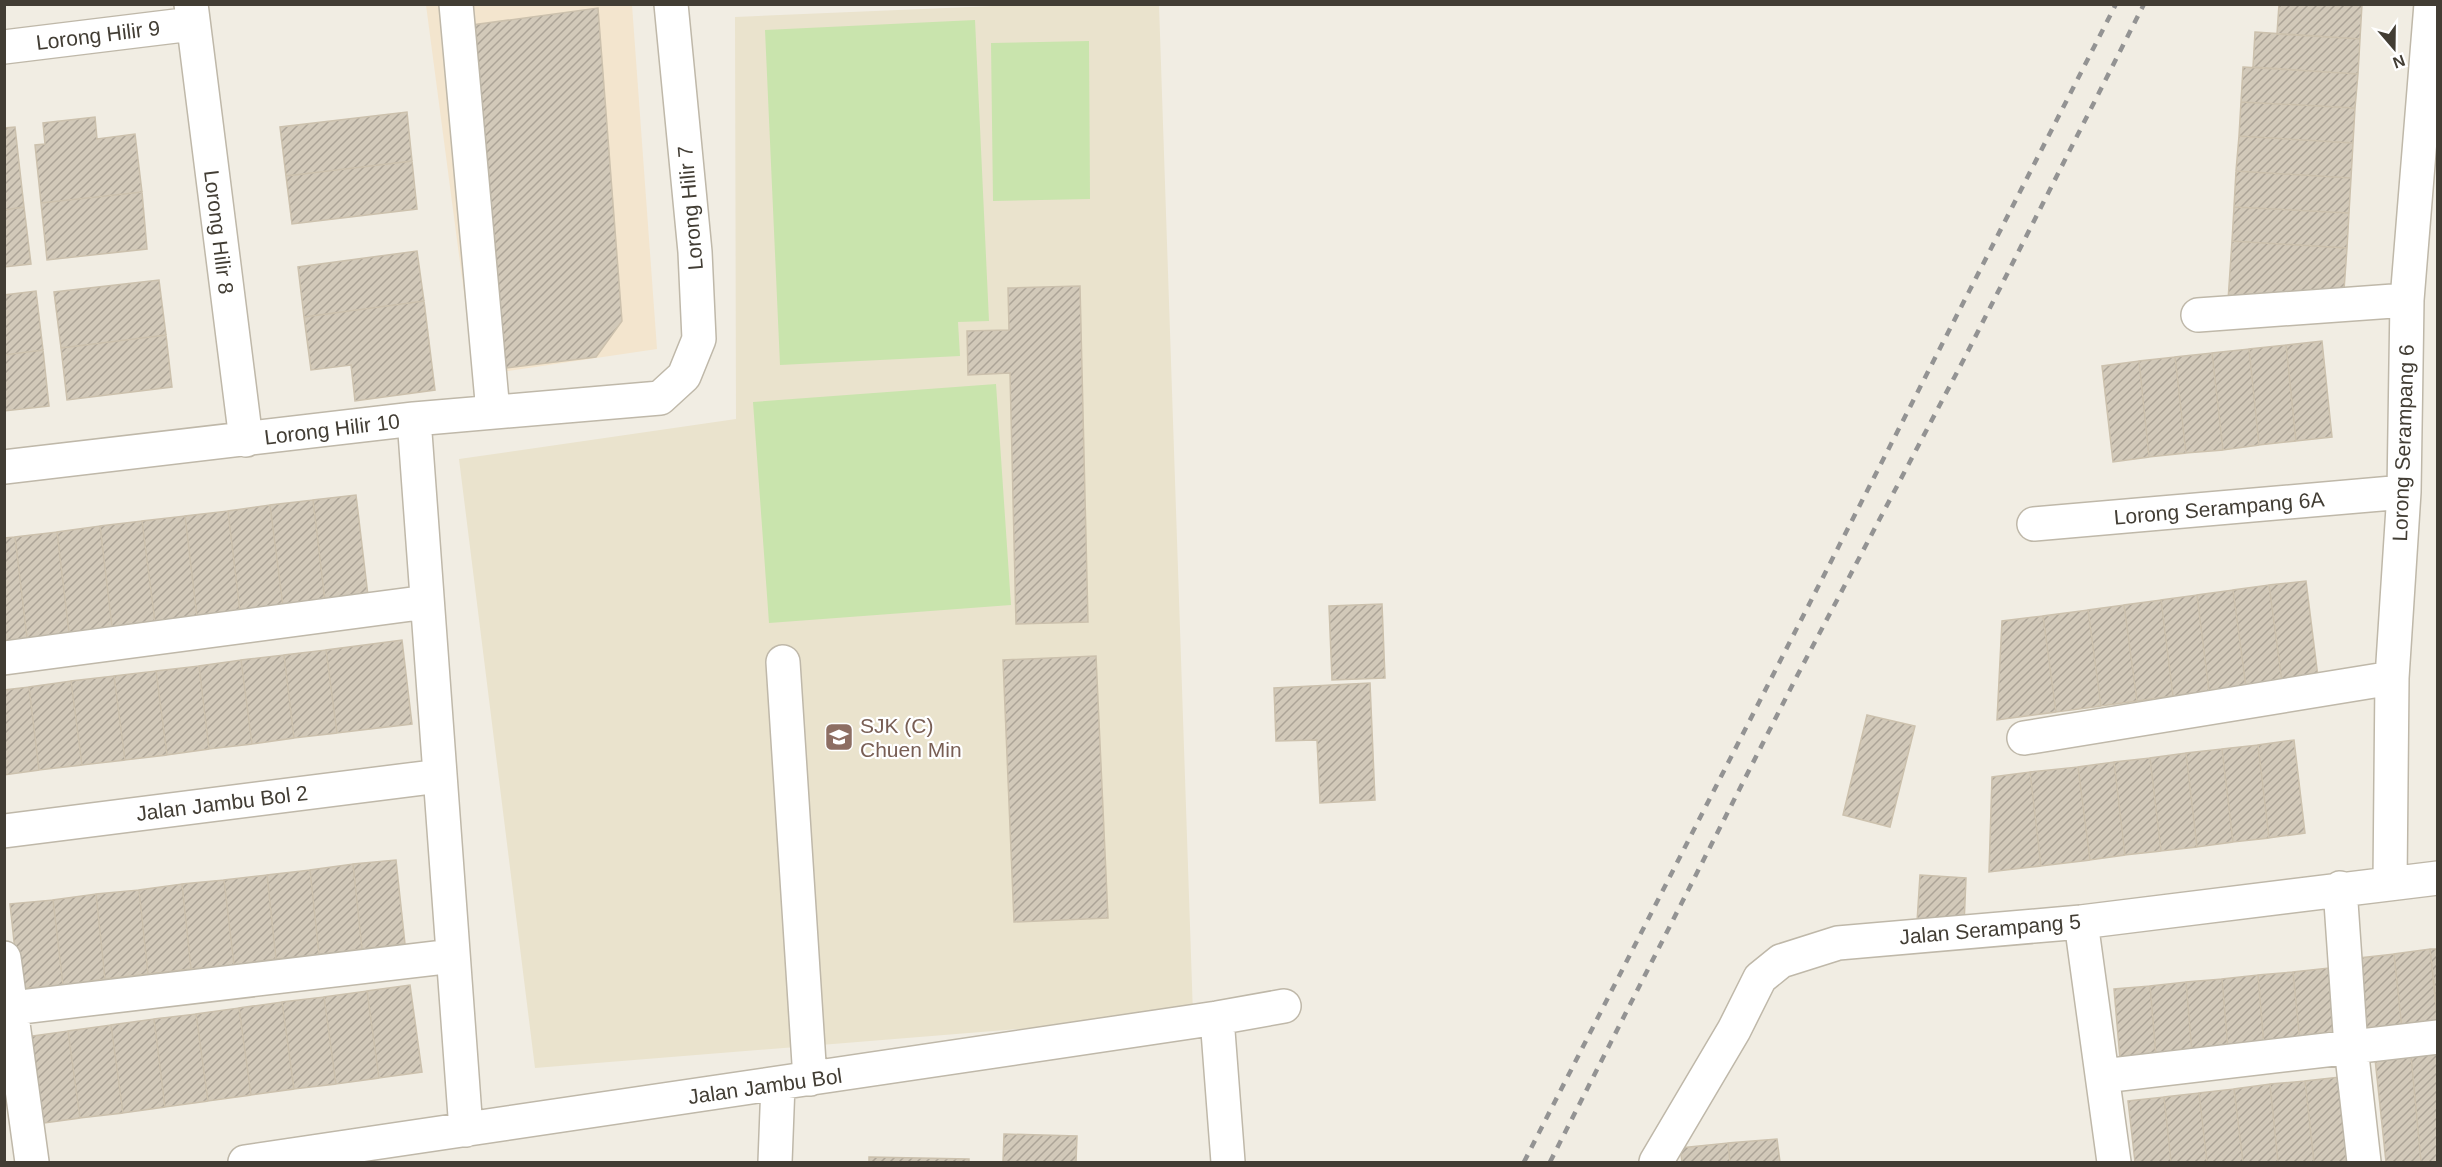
<svg xmlns="http://www.w3.org/2000/svg" width="2442" height="1167" font-family="Arial,sans-serif">
<defs>
<pattern id="building-hatch" width="6" height="6" patternUnits="userSpaceOnUse" patternTransform="scale(1.5)"><rect width="6" height="6" fill="#d2c9b9"/><path d="M-1 1l2-2M0 6l6-6M5 7l2-2" fill="none" stroke="#aca497"/></pattern>
</defs>
<rect width="100%" height="100%" fill="#f1ede3"/>
<!-- commercial -->
<path fill="#f3e5ce" d="M426,5H632L657,349L475,376Z"/>
<!-- education -->
<path fill="#eae3cd" d="M1017,5H1159L1193,1015L535,1068L459,459L736,419L735,17Z"/>
<!-- pitch -->
<path fill="#c9e4ad" d="M975,20L989,321L958,322L960,356L780,365L765,30Z
M1089,41L1090,199L993,201L991,43Z
M996,384L1011,605L769,623L753,402Z"/>
<!-- building -->
<path fill="url(#building-hatch)" stroke="#ccc1ad" stroke-width="1.5" d="M2279,4H2362L2360,39L2277,34Z
M598,8L622,321L596,357L497,369L472,25Z
M2255,32L2360,39L2358,74L2253,67Z
M2243,67L2358,74L2355,108L2241,102Z
M2241,102L2355,108L2353,143L2239,136Z
M407,112L412,161L286,176L280,127Z
M95,117L97,139L135,134L142,192L41,203L35,145L45,144L43,123Z
M15,127L24,207L4,210V128Z
M2239,136L2353,143L2351,178L2236,171Z
M412,161L417,209L292,224L286,176Z
M2236,171L2351,178L2349,213L2234,207Z
M142,192L147,249L47,260L41,203Z
M24,207L31,264L4,267V210Z
M2234,207L2349,213L2347,248L2232,241Z
M2232,241L2347,248L2344,290L2228,301Z
M417,251L424,301L304,317L298,267Z
M159,280L166,335L61,348L54,292Z
M1080,286L1088,622L1016,624L1010,373L968,375L967,331L1009,330L1008,288Z
M36,291L43,350L4,355V295Z
M424,301L435,390L355,401L351,365L311,370L304,317Z
M166,335L172,387L67,400L61,348Z
M2322,341L2332,437L2296,441L2286,345Z
M2286,345L2296,441L2259,445L2249,349Z
M2249,349L2259,445L2223,450L2212,353Z
M43,350L49,406L4,411V355Z
M2212,353L2223,450L2186,453L2175,357Z
M2175,357L2186,453L2149,457L2139,361Z
M2139,361L2149,457L2113,462L2102,366Z
M356,495L369,604L326,609L313,500Z
M313,500L326,609L284,614L270,505Z
M270,505L284,614L241,620L228,511Z
M228,511L241,620L198,625L185,516Z
M185,516L198,625L156,630L142,521Z
M142,521L156,630L113,635L100,526Z
M100,526L113,635L70,641L57,532Z
M57,532L70,641L28,646L15,537Z
M15,537L28,646L4,649V538Z
M2306,581L2318,677L2282,682L2269,585Z
M2269,585L2282,682L2246,687L2233,590Z
M2233,590L2246,687L2209,691L2197,595Z
M2197,595L2209,691L2173,696L2161,600Z
M2161,600L2173,696L2137,701L2124,605Z
M1382,604L1385,678L1332,680L1329,606Z
M2124,605L2137,701L2101,706L2088,610Z
M2088,610L2101,706L2056,712L2043,616Z
M2043,616L2056,712L1997,720L2002,621Z
M402,640L412,724L337,733L326,650Z
M326,650L337,733L294,738L284,655Z
M284,655L294,738L252,744L241,660Z
M1096,656L1108,918L1014,922L1003,660Z
M241,660L252,744L209,749L199,666Z
M199,666L209,749L167,755L156,671Z
M156,671L167,755L125,760L114,676Z
M114,676L125,760L82,765L71,681Z
M71,681L82,765L39,770L29,687Z
M1370,683L1375,800L1320,803L1317,740L1276,741L1274,688Z
M29,687L39,770L4,775V690Z
M1867,715L1915,726L1890,827L1843,815Z
M2294,740L2305,833L2269,838L2258,745Z
M2258,745L2269,838L2233,842L2222,749Z
M2222,749L2233,842L2197,847L2186,753Z
M2186,753L2197,847L2161,851L2150,758Z
M2150,758L2161,851L2125,855L2114,762Z
M2114,762L2125,855L2090,860L2078,767Z
M2078,767L2090,860L2041,866L2030,772Z
M2030,772L2041,866L1989,872L1992,777Z
M396,860L405,944L362,949L353,864Z
M353,864L362,949L319,955L310,870Z
M310,870L319,955L276,959L267,875Z
M267,875L276,959L234,965L224,880Z
M1920,875L1966,878L1964,925L1917,922Z
M224,880L234,965L191,969L182,884Z
M182,884L191,969L148,974L139,890Z
M139,890L148,974L105,979L96,894Z
M96,894L105,979L63,985L53,900Z
M53,900L63,985L19,989L10,904Z
M2430,949L2438,1025L2402,1029L2394,954Z
M2430,949H2438V1020Z
M2394,954L2402,1029L2367,1033L2359,958Z
M2329,968L2336,1039L2300,1042L2293,972Z
M2293,972L2300,1042L2264,1046L2258,975Z
M2258,975L2264,1046L2228,1049L2222,979Z
M2222,979L2228,1049L2192,1053L2186,982Z
M2186,982L2192,1053L2156,1056L2150,986Z
M410,985L422,1072L379,1078L367,991Z
M2150,986L2156,1056L2120,1059L2114,989Z
M367,991L379,1078L336,1084L324,997Z
M324,997L336,1084L294,1089L282,1002Z
M282,1002L294,1089L251,1095L239,1008Z
M239,1008L251,1095L208,1101L196,1014Z
M196,1014L208,1101L165,1107L154,1019Z
M154,1019L165,1107L123,1113L111,1025Z
M111,1025L123,1113L80,1118L68,1031Z
M68,1031L80,1118L37,1124L26,1037Z
M2438,1053V1162H2421L2411,1056Z
M2411,1056L2421,1162H2386L2375,1059Z
M2340,1077L2350,1162H2314L2305,1081Z
M2305,1081L2314,1162H2278L2270,1084Z
M2270,1084L2278,1162H2243L2234,1089Z
M2234,1089L2243,1162H2207L2199,1093Z
M2199,1093L2207,1162H2171L2164,1097Z
M2164,1097L2171,1162H2135L2128,1101Z
M1004,1134L1077,1136L1076,1162H1003Z
M1777,1139L1780,1162H1730L1728,1143Z
M1728,1143L1730,1162H1682L1680,1148Z
M869,1157L969,1159V1162H869Z"/>
<g fill="none" stroke-linecap="round" stroke-linejoin="round">
<!-- minor casing -->
<g stroke="#bfb8a9" stroke-width="36">
<path id="minor" d="M191,4L246,440
M456,4L493,412
M4,47L192,24
M2198,315L2407,300
M414,419L466,1130
M4,467L414,419L660,398L684,376L699,339L695,252L671,4
M2034,524L2404,492
M4,658L427,602
M783,662L810,1079
M2024,738L2392,678
M4,831L440,776
M2390,883L2392,678L2404,492L2407,300L2431,4
M2340,888L2351,1047L2364,1162
M2081,922L2114,1162
M4,958L32,1162
M4,1009L453,956
M1217,1018L1228,1162
M2103,1076L2438,1037
M245,1162L1217,1018L1284,1006
M775,1162L778,1084
M1656,1162L1734,1030L1760,978L1781,961L1838,943L2081,922L2438,878"/>
</g>
<!-- minor -->
<use href="#minor" stroke="#fff" stroke-width="33"/>
<!-- rail -->
<path stroke="#939393" stroke-width="4.5" stroke-dasharray="8 8" stroke-linecap="butt" d="M1524,1162L2116,4
M1550,1162L1797,676L1964,359L2144,4"/>
</g>
<!-- icons -->
<defs>
<g id="school-square" transform="scale(1.5)"><rect x="-9" y="-9" width="18" height="18" rx="4" fill="#8d6e63" stroke="#fff"/><path d="M0-5L7-2L0 1L-7-2ZM-4 1L0 2.5L4 1V4Q0 6-4 4Z" fill="#fff"/></g>
</defs>
<g fill-rule="evenodd">
<use href="#school-square" x="839" y="737"/>
</g>
<g text-anchor="middle" dominant-baseline="central" stroke-width="4.5" stroke-linejoin="round" paint-order="stroke">
<!-- street labels -->
<g font-size="21" fill="#423d34" stroke="#fff">
<text transform="translate(98 35) rotate(-7)">Lorong Hilir 9</text>
<text transform="translate(690 208) rotate(-95)">Lorong Hilir 7</text>
<text transform="translate(219 232) rotate(83)">Lorong Hilir 8</text>
<text transform="translate(332 429) rotate(-7)">Lorong Hilir 10</text>
<text transform="translate(2403 443) rotate(-88)">Lorong Serampang 6</text>
<text transform="translate(2219 508) rotate(-5)">Lorong Serampang 6A</text>
<text transform="translate(222 803) rotate(-7)">Jalan Jambu Bol 2</text>
<text transform="translate(1990 929) rotate(-5)">Jalan Serampang 5</text>
<text transform="translate(765 1086) rotate(-8)">Jalan Jambu Bol</text>
</g>
<!-- education labels -->
<g font-size="21" fill="#785e54" stroke="#fff" text-anchor="start">
<text x="860" y="725">SJK (C)<tspan x="860" dy="24">Chuen Min</tspan></text>
</g>
</g>
<!-- border -->
<rect width="2442" height="1167" fill="none" stroke="#423d34" stroke-width="12"/>
<!-- north arrow -->
<g transform="translate(2394 48) rotate(160)" stroke="#ffffff" stroke-width="4.5" paint-order="stroke">
<path d="M0-4.5L10 22L0 15L-10 22Z" fill="#423d34"/>
<text y="-9" font-size="16" font-weight="bold" text-anchor="middle" fill="#423d34">N</text>
</g>
</svg>
